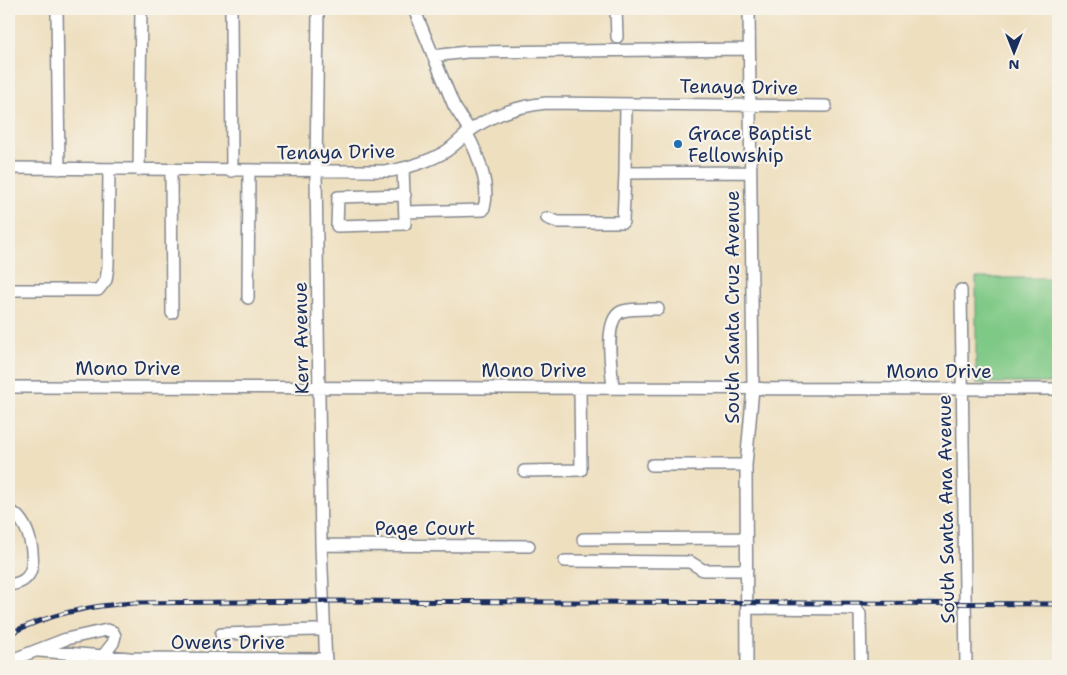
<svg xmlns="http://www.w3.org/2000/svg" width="1067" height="675" font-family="'Shantell Sans',sans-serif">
<rect width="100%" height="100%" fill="#f7f3e8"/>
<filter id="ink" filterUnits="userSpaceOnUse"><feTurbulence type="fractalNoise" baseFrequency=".02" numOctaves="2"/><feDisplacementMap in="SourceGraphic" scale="10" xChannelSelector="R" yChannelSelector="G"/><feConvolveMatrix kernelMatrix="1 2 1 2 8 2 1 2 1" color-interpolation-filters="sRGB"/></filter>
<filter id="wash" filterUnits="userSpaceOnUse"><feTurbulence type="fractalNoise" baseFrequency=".0096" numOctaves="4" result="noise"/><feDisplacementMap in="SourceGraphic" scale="20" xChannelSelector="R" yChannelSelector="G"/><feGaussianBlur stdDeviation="1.12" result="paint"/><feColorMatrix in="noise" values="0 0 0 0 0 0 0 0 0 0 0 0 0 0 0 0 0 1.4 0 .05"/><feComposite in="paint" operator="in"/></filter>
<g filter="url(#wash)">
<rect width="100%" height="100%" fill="#eedfbf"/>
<!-- green -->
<path fill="#7fc986" stroke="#4d7c72" d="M976,278H1058V383H976Z"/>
</g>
<g filter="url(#ink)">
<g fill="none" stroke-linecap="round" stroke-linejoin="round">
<!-- minor casing -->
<g stroke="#84878e" stroke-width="14">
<path id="minor" d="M57,9L59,169
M231,9L232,171
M318,9L316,171L321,545L326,666
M414,9L454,106L470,131
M616,9L617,37
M433,56L467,52L749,49
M626,104L625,173L750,172
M9,168L391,171C410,167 428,162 445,152C456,145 464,135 474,128C496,113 520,106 546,103L826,106
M403,168L405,220V224L337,226L338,197L405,195
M139,170L141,9
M171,170L172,313
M405,212L483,210C492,189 477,152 467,134
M547,218L558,222H623L625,173
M9,290H98L106,280L108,266L109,169
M961,290L966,666
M248,298L249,171
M9,387L1058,389
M613,388C612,371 602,317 623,311C634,308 647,309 658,309
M652,465H746
M524,471L581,470L580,388
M9,511C28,516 40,562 27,577C22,583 15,584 9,585
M583,539L746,538
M321,545L529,546
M565,561L690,562L703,570H747
M747,608L856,609L860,614L861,666
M221,634C256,634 289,629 324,630
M39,651L130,658L326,659
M9,661L66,639L107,630L113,632L115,636L113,643L102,657L105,666
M747,666L746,465L753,388L749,9"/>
</g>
<!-- minor -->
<use href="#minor" stroke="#fff" stroke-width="11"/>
<!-- rail casing -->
<g stroke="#1b2f5e" stroke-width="5">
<path id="rail" d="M9,634C49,614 89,605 135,603L323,601L1058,604"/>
</g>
<!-- rail -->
<use href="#rail" stroke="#f7f3e8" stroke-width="3" stroke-dasharray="9" stroke-linecap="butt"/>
</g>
</g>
<!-- markers -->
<circle fill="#1f6fb2" stroke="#f7f3e8" stroke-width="2" cx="678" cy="144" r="5"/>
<g text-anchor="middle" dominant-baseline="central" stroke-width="4.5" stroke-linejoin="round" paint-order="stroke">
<!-- street labels -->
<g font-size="19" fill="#1b2f5e" stroke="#f7f3e8">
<text transform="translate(739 87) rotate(1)">Tenaya Drive</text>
<text transform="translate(336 152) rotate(-1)">Tenaya Drive</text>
<text transform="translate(732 307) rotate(-90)">South Santa Cruz Avenue</text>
<text transform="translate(301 338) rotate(-91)">Kerr Avenue</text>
<text x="128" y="368">Mono Drive</text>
<text x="534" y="370">Mono Drive</text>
<text x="939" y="371">Mono Drive</text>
<text transform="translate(946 509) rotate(-91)">South Santa Ana Avenue</text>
<text x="425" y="528">Page Court</text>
<text x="228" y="642">Owens Drive</text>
</g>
<!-- poi labels -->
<g font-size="19" fill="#1b2f5e" stroke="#f7f3e8" text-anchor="start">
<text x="688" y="133">Grace Baptist<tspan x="688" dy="22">Fellowship</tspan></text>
</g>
</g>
<!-- margin -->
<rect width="1067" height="675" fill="none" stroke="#f7f3e8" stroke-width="30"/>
<!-- north arrow -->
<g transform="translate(1014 52) rotate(180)" stroke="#f7f3e8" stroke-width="4" paint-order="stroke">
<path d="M0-4L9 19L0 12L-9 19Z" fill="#1b2f5e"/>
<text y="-8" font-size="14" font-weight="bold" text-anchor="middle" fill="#1b2f5e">N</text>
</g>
</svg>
